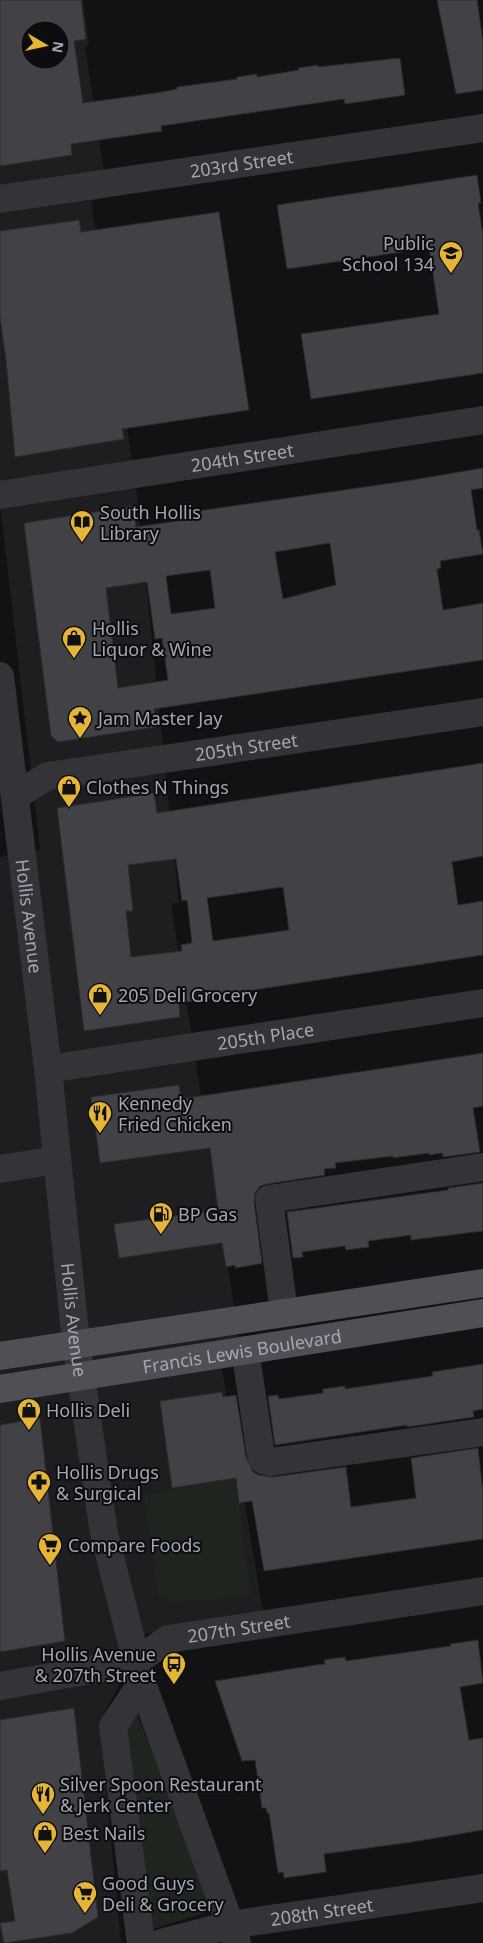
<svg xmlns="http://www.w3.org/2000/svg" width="483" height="1943" font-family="'Noto Sans',sans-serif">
<rect width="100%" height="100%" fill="#121113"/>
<!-- built -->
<path fill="#1e1e20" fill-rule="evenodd" d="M0,0H83L89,45L85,46L108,197L91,201L136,485L179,903L171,904L243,1364L222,1369L264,1617L146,1634L100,1721L121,1943H0V857L40,850L0,503ZM30,30H60V60H30Z"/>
<!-- green -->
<path fill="#1e251f" d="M235,1478L251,1596L170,1602L158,1594L144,1495Z
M134,1707L216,1909L150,1930L126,1730Z"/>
<!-- building -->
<path fill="#414146" stroke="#2c2c2f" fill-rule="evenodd" d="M0,0H81L86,39L74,41L83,103L156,93L177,89V87L237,79V77L257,74V77L299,70L298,68L318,65V67L400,58L405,95L345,104L344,99L161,126L162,131L71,144L72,155L0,166ZM30,30H60V60H30Z
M437,0H477L483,42V90L456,94Z
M477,175L481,203H478L483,235V373L311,399L301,334L439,314L429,248L287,269L277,205Z
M219,212L249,410L122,429L124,439L15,457L6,360L0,317V231L79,220L81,232Z
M483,468V488L471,490L477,530H479L483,554L440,561L441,568L437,569L443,610L483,603V660L154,709L156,727L58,742L51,736L24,523L133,506L136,527L185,520L184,513L406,481ZM330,543L336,585L283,599L275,552ZM210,570L215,608L171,614L166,576ZM147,582L155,639L162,638L168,680L118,688L106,588Z
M483,763V856L452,862L458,905L483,901V955L214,996V998L179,1003L180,1017L84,1031L57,808L154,793L157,813ZM176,859L182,901L187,900L192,943L181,945L182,951L131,957L126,911H133L128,865ZM283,887L289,930L213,941L207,898Z
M483,1053V1106L473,1108L480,1152L443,1157L442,1153L429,1155V1153L393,1158V1156L335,1163L336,1168L324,1169L325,1175L267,1184L260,1186L255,1193L254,1201L262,1263L259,1264L235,1268V1265L226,1267L222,1243L119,1258L114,1224L218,1210L210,1148L100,1163L91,1097L179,1085L181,1099Z
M483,1183V1231L411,1240V1235L390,1238L368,1241L369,1247L346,1250L345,1246L323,1249L302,1252L303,1257L293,1258L287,1212L448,1190V1188Z
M483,1364V1409L473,1411L474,1417L407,1427V1425L275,1445L268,1396L278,1395L279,1399L323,1393V1389L345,1386V1389L433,1376L432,1372Z
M222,1392L223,1397L236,1395L246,1457L253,1472L259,1475L272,1477L346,1467L351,1507L416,1498L411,1458L478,1448L483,1492V1539L264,1571L252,1501L239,1503L236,1478L172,1488L160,1401Z
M40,1418L65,1641L0,1652V1425Z
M478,1640L483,1683L460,1687L469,1740L483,1738V1830L412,1842L324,1854L326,1872L284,1878L283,1872L278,1873L269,1813H267L266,1808H262L255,1760L242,1761L215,1681L316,1665L325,1664L324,1660L345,1657L346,1661L451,1646L450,1644Z
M74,1708L98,1917L72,1933L4,1943L0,1923L15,1921L7,1870L0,1871V1720Z"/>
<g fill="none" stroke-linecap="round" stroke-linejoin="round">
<!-- minor -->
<g stroke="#333338" stroke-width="28">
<path id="s1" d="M0,199L483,128"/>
<path id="s2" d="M0,495L483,420"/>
<path id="s3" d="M0,676L48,1069L76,1343L104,1533L142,1683L237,1943"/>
<path id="s4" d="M15,796L48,776L483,712"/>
<path id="s5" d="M48,1069L483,1003"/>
<path d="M0,1169L57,1160"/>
<path d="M284,1312L269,1199L483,1167"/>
<path d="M245,1350L261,1455L263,1460L270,1462L483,1432"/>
<path id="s6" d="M0,1686L136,1662L168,1639L483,1591"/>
<path d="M141,1943L113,1726L142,1683"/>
<path id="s7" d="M161,1943L230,1925L483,1888"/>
</g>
<!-- major -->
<g stroke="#4f5056" stroke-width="28">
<path d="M0,1356L483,1283"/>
<path id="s8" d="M0,1389L483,1313"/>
</g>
</g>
<!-- icons -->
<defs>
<g id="school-pin" transform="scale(1.25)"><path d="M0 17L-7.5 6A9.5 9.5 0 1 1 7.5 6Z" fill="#e5b538" stroke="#0d0c0e"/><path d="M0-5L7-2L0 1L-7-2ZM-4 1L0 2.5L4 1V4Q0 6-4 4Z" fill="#111"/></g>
<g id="library-pin" transform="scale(1.25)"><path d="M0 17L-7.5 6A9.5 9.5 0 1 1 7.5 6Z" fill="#e5b538" stroke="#0d0c0e"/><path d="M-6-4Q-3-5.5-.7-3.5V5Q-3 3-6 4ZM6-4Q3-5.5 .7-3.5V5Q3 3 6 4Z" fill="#111"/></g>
<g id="shop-pin" transform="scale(1.25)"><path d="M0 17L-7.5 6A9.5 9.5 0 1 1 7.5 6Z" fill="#e5b538" stroke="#0d0c0e"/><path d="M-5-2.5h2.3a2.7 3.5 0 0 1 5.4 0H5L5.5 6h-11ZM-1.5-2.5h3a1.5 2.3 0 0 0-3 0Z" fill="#111"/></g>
<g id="sight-pin" transform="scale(1.25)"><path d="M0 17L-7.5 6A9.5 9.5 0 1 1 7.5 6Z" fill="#e5b538" stroke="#0d0c0e"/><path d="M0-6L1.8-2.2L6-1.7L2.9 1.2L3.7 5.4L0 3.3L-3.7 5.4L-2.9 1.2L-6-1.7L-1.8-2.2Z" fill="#111"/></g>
<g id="restaurant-pin" transform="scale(1.25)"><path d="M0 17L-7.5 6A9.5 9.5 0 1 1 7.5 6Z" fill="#e5b538" stroke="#0d0c0e"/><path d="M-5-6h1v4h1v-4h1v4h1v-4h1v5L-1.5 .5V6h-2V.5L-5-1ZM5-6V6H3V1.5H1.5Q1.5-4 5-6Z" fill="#111"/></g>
<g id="fuel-pin" transform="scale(1.25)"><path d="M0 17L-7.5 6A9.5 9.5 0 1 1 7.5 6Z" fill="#e5b538" stroke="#0d0c0e"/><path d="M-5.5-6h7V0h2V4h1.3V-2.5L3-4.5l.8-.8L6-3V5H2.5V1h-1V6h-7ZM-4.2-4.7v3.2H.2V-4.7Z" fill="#111"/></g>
<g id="pharmacy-pin" transform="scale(1.25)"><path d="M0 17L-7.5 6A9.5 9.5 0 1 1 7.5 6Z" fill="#e5b538" stroke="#0d0c0e"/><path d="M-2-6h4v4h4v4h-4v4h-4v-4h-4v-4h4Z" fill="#111"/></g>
<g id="supermarket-pin" transform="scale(1.25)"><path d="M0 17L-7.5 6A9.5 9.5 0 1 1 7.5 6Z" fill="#e5b538" stroke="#0d0c0e"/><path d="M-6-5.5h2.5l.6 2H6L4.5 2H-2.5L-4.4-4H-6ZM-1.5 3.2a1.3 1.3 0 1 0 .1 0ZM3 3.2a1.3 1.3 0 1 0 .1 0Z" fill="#111"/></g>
<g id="bus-pin" transform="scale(1.25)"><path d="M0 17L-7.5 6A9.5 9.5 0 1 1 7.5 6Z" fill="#e5b538" stroke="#0d0c0e"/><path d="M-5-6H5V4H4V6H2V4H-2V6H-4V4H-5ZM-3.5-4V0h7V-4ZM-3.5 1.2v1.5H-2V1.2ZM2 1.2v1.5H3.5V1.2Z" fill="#111"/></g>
</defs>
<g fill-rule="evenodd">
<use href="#school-pin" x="451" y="253"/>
<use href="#library-pin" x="82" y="522"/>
<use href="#shop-pin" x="74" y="638"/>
<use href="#sight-pin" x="80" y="718"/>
<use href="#shop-pin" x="69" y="787"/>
<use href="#shop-pin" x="100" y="995"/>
<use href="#restaurant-pin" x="100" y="1113"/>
<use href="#fuel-pin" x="161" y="1214"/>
<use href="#shop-pin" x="29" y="1410"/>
<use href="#pharmacy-pin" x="39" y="1482"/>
<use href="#supermarket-pin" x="50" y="1545"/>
<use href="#bus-pin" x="174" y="1664"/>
<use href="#restaurant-pin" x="43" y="1794"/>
<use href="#shop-pin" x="45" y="1833"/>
<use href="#supermarket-pin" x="85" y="1893"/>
</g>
<g text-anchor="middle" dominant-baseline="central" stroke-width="4" stroke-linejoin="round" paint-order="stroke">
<!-- street labels -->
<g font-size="18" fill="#a4a7b3" stroke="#0d0c0e">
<text stroke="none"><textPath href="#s1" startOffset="244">203rd Street</textPath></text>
<text stroke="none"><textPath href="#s2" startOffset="245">204th Street</textPath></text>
<text stroke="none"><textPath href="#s4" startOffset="239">205th Street</textPath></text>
<text stroke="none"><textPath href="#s3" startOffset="242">Hollis Avenue</textPath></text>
<text stroke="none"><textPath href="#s5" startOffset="220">205th Place</textPath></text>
<text stroke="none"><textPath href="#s3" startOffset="648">Hollis Avenue</textPath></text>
<text stroke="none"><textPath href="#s8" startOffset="245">Francis Lewis Boulevard</textPath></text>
<text stroke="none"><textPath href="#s6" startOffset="249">207th Street</textPath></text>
<text stroke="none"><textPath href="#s7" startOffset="164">208th Street</textPath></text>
</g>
<!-- poi labels -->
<g font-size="18" fill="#a4a7b3" stroke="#0d0c0e" text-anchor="start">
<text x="434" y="243" text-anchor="end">Public<tspan x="434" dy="21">School 134</tspan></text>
<text x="100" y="512">South Hollis<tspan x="100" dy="21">Library</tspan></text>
<text x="92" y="628">Hollis<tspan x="92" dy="21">Liquor &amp; Wine</tspan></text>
<text x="98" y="718">Jam Master Jay</text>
<text x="86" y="787">Clothes N Things</text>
<text x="118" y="995">205 Deli Grocery</text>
<text x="118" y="1103">Kennedy<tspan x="118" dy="21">Fried Chicken</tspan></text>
<text x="178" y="1214">BP Gas</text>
<text x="46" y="1410">Hollis Deli</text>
<text x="56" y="1472">Hollis Drugs<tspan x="56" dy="21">&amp; Surgical</tspan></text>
<text x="68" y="1545">Compare Foods</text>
<text x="156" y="1654" text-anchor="end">Hollis Avenue<tspan x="156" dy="21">&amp; 207th Street</tspan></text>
<text x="60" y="1784">Silver Spoon Restaurant<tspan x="60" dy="21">&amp; Jerk Center</tspan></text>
<text x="62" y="1833">Best Nails</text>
<text x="102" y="1883">Good Guys<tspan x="102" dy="21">Deli &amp; Grocery</tspan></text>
</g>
</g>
<!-- north arrow -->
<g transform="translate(45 45) rotate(99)"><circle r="24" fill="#0d0c0e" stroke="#494a50"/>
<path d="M0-4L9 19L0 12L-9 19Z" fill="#e5b538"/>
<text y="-8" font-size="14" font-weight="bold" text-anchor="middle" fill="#a4a7b3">N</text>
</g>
</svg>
